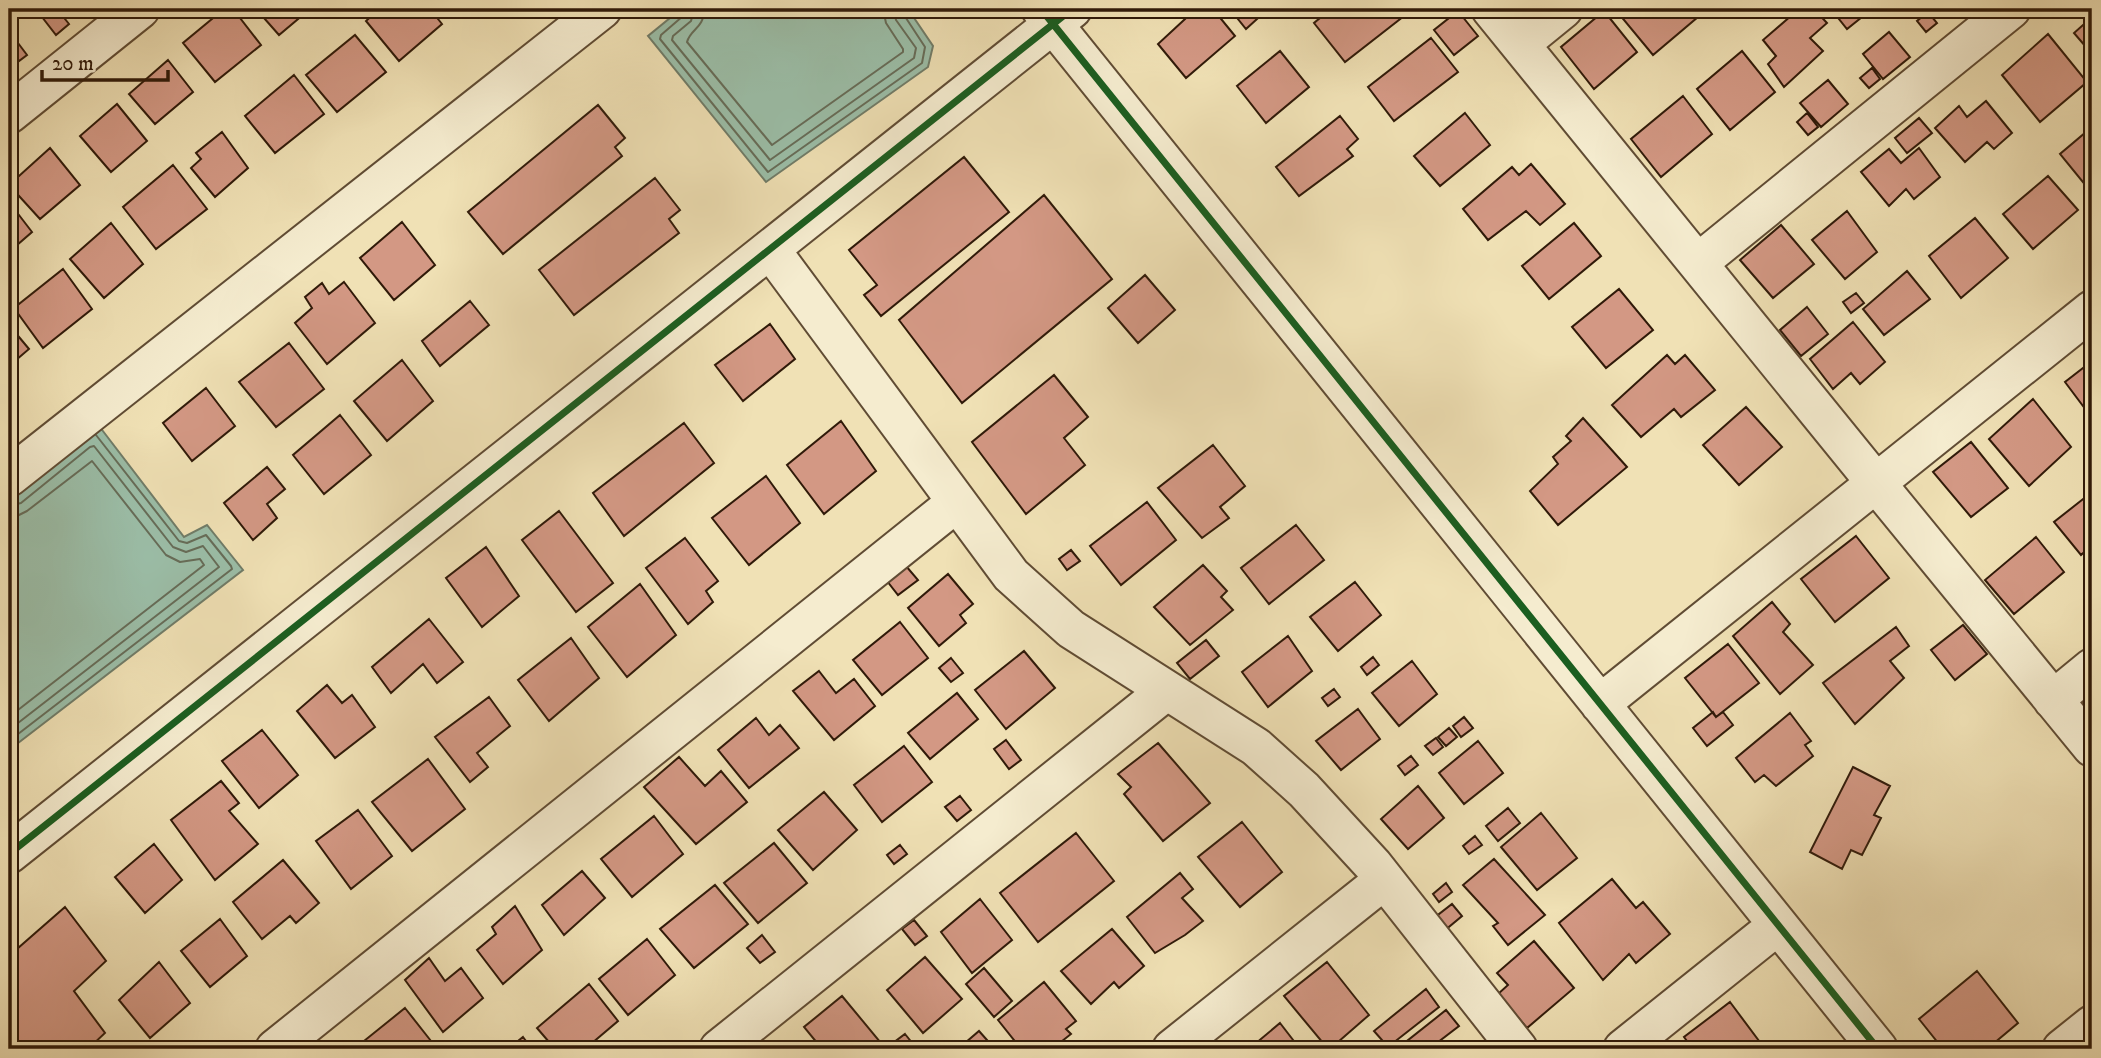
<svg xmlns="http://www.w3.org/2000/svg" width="2101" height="1058" font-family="'IM FELL DW Pica',serif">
<rect width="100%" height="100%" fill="#f0e1b5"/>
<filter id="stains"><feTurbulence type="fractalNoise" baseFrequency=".00286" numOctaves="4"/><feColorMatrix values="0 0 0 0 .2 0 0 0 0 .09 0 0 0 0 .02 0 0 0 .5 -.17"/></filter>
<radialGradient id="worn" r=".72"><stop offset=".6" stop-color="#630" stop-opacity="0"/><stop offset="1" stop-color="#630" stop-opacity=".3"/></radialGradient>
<!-- water -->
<path fill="#9bbea8" stroke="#707c68" stroke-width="2" d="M681,9H908L933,46L928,67L766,182L648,36Z
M96,422L184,537L207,525L243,570L9,750V492Z"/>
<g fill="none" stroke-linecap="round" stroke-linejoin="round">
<!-- shore -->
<path stroke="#666c58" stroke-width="2" d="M685,9L683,16L661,35L660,39L768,172L922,63L925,47L904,15L903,9
M694,9L691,21L673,36L672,40L770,160L914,58L916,48L896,20L894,9
M704,9C704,29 691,28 687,42L772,145L903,52V49L886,23L883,9
M9,506L21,503L90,447L94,446L173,547L186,552L203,546L219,567L9,730
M9,517L17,516L27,511L92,461L166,555L180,562L200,559L204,565L9,717
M9,741L232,569L231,566L206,535L187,543L179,541L96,435"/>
</g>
<!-- building -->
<path fill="#d39884" stroke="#301a09" stroke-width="2" d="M52,9H57L69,24L56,35L42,17Z
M224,9H233L261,45L215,82L183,43Z
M256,9H310L279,35Z
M379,9H430L442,24L399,61L366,21Z
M1182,9H1213L1235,36L1186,78L1158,44L1185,19L1180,11Z
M1230,9H1268L1246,29Z
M1331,9H1413L1345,62L1314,23Z
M1626,9H1702L1705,11L1653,55L1619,14Z
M1799,9H1814L1827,23L1810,38L1823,51L1784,87L1768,64L1776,56L1763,40Z
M1831,9H1872L1847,29Z
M1458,11L1478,36L1454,55L1434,30Z
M1604,11L1637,52L1594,89L1561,47Z
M1928,12L1937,23L1926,32L1917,21Z
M2092,17V54L2074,33Z
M1889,32L1910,57L1883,79L1863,54Z
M2048,34L2087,82L2040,122L2002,75Z
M355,35L386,72L337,112L306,75Z
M1431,38L1458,72L1394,121L1368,87Z
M15,39L27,55L19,61L9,48V44Z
M1280,51L1309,87L1266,123L1237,86Z
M1742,51L1775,92L1730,130L1697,89Z
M168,60L193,92L155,124L129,94Z
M1872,68L1880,79L1869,88L1860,78Z
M294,75L324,114L275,153L245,116Z
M1828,80L1848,104L1821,127L1800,103Z
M1683,96L1712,134L1661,177L1631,139Z
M1986,101L2012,133L1994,149L1987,142L1965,162L1935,128L1959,106L1967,117Z
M117,104L147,141L111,172L80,136Z
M598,105L625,138L615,147L622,156L503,254L468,212Z
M1465,113L1490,145L1440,186L1414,156Z
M1807,113L1818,127L1808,135L1797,122Z
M1340,116L1358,139L1347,149L1353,156L1299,196L1276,167Z
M1919,118L1932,133L1907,153L1895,138Z
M2092,127V191L2091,192L2060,154Z
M222,132L248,168L215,197L191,168L201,159L196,153Z
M50,148L80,185L40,219L9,185Z
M1919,148L1940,177L1914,199L1906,189L1889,206L1861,172L1889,149L1901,163Z
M964,157L1009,212L881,316L864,295L877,285L849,250Z
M1531,164L1565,204L1540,225L1526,211L1488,240L1463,209L1512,167L1519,175Z
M173,165L207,209L156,249L123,207Z
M2048,176L2078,210L2033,249L2003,214Z
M655,178L680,210L669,219L679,233L574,315L539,270Z
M1044,195L1112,279L962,403L899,320Z
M9,202L32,232L9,252Z
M1847,211L1877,252L1845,279L1812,240Z
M1975,218L2008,258L1961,298L1929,256Z
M402,222L435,265L394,300L360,258Z
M111,223L143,264L104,298L70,259Z
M1574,223L1601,256L1549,299L1522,266Z
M1781,225L1814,264L1773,298L1740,260Z
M63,269L92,309L43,348L14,308Z
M1907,271L1930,299L1884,335L1863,309Z
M1145,275L1175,310L1138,343L1108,308Z
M344,282L375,323L327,364L295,323L312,308L305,297L322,283L329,294Z
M1619,289L1653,330L1606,368L1572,327Z
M1856,293L1864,303L1851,313L1843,302Z
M470,301L489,325L440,366L422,341Z
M1807,307L1828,334L1801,356L1780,330Z
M1853,322L1885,362L1860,384L1851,373L1833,389L1810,359Z
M770,324L795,359L743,401L715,365Z
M9,325L29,349L9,366Z
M289,343L324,389L276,427L239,382Z
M1667,355L1675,364L1685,355L1715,390L1681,417L1674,409L1641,437L1612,405Z
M402,360L433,401L387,441L354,401Z
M2092,361V418L2065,382Z
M1054,375L1088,417L1064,438L1085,465L1026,514L972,442Z
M206,388L235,426L192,461L163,423Z
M2033,399L2071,447L2029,486L1989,439Z
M1746,407L1782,447L1739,485L1703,445Z
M340,415L371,455L324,494L293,455Z
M1583,418L1627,467L1558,525L1530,491L1558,464L1553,457L1571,441L1566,436Z
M841,421L876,471L824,514L787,465Z
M684,423L714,463L624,536L593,493Z
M1971,442L2008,488L1971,517L1933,472Z
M1213,445L1245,486L1220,507L1229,518L1202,538L1158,488Z
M267,467L285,489L267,504L277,518L253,540L224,503Z
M766,476L800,523L749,565L712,518Z
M2092,492V545L2081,555L2054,522Z
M1147,502L1176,540L1121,585L1090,546Z
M559,511L613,583L576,612L522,540Z
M1296,525L1324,560L1269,604L1241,568Z
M1856,536L1889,578L1835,622L1801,579Z
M2036,537L2064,572L2014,614L1985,580Z
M685,538L718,581L706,591L713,602L688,624L646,568Z
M486,547L519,596L482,627L446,578Z
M1071,550L1080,561L1067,570L1059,559Z
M1203,565L1227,591L1221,597L1233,610L1190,645L1154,607Z
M906,566L918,580L898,595L887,581Z
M948,574L973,604L960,615L966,623L939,646L908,608Z
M1355,582L1381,615L1338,651L1310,617Z
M640,584L676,635L627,677L588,627Z
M1772,602L1790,624L1783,632L1813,665L1780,694L1733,636Z
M429,619L463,662L437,683L423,664L391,693L372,667Z
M900,622L928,658L882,695L853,660Z
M1963,625L1987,654L1955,680L1931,650Z
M1896,627L1909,646L1890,661L1904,678L1855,724L1823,683Z
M1288,636L1312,671L1268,707L1242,672Z
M571,638L599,678L549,721L518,680Z
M1206,640L1219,656L1190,679L1177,663Z
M1728,644L1759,683L1716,717L1685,678Z
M1024,651L1055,688L1006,729L975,690Z
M1373,657L1379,665L1367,675L1361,667Z
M951,658L963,673L951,682L939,668Z
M1412,661L1437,694L1399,726L1372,693Z
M819,671L836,693L854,679L875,706L834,740L793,691Z
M327,685L342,703L352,695L375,727L335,758L297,711Z
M1334,689L1340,697L1328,706L1322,698Z
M957,693L978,719L930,759L908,733Z
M489,697L510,726L477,753L488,767L470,782L435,737Z
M1358,709L1380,739L1341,770L1316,741Z
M1713,712L1716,717L1723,712L1733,725L1707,746L1693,728Z
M1790,713L1811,741L1805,745L1813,756L1776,786L1764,775L1755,782L1736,758Z
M1464,717L1473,728L1461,737L1453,726Z
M756,718L769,735L780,725L799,748L749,788L718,750Z
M1449,728L1457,737L1446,746L1438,737Z
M262,730L298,775L259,808L222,761Z
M1436,738L1443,747L1433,755L1425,746Z
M1006,740L1021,760L1009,769L994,749Z
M1478,741L1503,773L1464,804L1439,773Z
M1158,743L1210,803L1163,841L1124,794L1131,787L1118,774Z
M904,746L932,782L882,822L854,785Z
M1411,756L1418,765L1405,775L1398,766Z
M679,757L705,786L721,771L747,802L696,844L644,787Z
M428,759L465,809L412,851L372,802Z
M1853,767L1890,786L1874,815L1881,818L1862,855L1851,850L1842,869L1810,852Z
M221,781L239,803L229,811L258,844L215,880L171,820Z
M1418,786L1444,818L1408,849L1381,819Z
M824,792L857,830L813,870L778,830Z
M960,796L971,810L957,821L945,807Z
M1508,808L1520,823L1498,841L1486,826Z
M358,810L392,856L351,889L316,841Z
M1541,813L1577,858L1537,890L1501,847Z
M654,816L683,854L632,897L601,859Z
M1242,822L1282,872L1240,907L1198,857Z
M1076,833L1114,881L1038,942L1000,893Z
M1475,836L1482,845L1469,854L1463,846Z
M774,843L807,883L758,923L724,883Z
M154,844L182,880L145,913L115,877Z
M900,845L907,854L894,864L887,855Z
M1494,859L1545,915L1508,945L1493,926L1498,923L1463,885Z
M283,860L319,903L296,923L290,916L262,939L233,902Z
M582,871L605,898L564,935L542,905Z
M1180,873L1193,889L1182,898L1203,921L1185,935L1155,953L1127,917Z
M1612,879L1636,908L1643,902L1670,934L1636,963L1629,954L1603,980L1559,923Z
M1446,883L1452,892L1439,902L1433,894Z
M715,885L748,924L694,968L660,929Z
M980,899L1012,940L972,973L941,932Z
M1452,904L1462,916L1444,931L1434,918Z
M515,906L542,950L503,984L477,950L496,934L492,927Z
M65,907L106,961L74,991L105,1033L88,1049H9V956Z
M220,919L247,956L210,987L181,951Z
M914,920L927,936L915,945L902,929Z
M1112,929L1144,966L1119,988L1114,982L1091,1004L1061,971Z
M762,935L775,952L760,963L747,948Z
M647,939L675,975L628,1015L599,979Z
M1534,941L1574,988L1527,1028L1498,994L1508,985L1497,973Z
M925,957L962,999L923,1033L887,990Z
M429,958L445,981L461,968L483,998L443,1032L405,980Z
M159,962L190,1003L150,1038L119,1000Z
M1327,962L1369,1015L1330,1049H1328L1284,996Z
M984,968L1012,1001L994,1017L966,984Z
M1977,971L2018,1023L1987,1049H1943L1919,1019Z
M1044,982L1076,1021L1066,1029L1071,1034L1052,1049H1021L998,1020Z
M589,984L618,1021L585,1049H555L537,1028Z
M1426,989L1439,1007L1388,1047L1374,1031Z
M842,996L881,1043L873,1049H822L804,1027Z
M1730,1002L1765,1049H1693L1684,1037Z
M405,1008L431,1041L421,1049H363L359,1045Z
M1446,1010L1459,1026L1429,1049H1414L1407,1041Z
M1280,1023L1300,1049H1249Z
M979,1031L995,1049H958Z
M905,1034L917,1049H898L893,1043Z
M523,1037L532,1049H508Z"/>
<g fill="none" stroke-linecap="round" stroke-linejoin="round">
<!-- minor casing -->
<g stroke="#604c34" stroke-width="42">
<path id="minor" d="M1041,9L1878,1049
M1491,9L1876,483L2092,747
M1520,44L1563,9
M9,114L140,9
M770,249L1011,575L1071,629L1256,747L1304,790L1373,865L1518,1049
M1698,263L2011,9
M9,477L602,9
M2053,700L2092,668
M1600,704L2092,310
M9,854L1072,9
M275,1049L957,502
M719,1049L1166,691
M1172,1049L1384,880
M1623,1049L1778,925
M2062,1049L2092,1025"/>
</g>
<!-- minor -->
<use href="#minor" stroke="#f5eccf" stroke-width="38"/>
<!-- cycleway casing -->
<g stroke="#f5eccf" stroke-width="11">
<path id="cycleway" d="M1041,9L1878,1049
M9,854L1072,9"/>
</g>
<!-- cycleway -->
<use href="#cycleway" stroke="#1b5e20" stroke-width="7"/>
</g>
<!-- margin -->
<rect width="2101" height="1058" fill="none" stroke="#f0e1b5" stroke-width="35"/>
<rect x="10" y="10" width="2080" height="1037" fill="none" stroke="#301a09" stroke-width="3.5"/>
<rect x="18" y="18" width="2066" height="1023" fill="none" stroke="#301a09" stroke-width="2"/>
<!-- scale -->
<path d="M42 70v10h126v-10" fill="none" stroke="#301a09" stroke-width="3.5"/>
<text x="52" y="70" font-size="21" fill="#301a09" stroke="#f5eccf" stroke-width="5" paint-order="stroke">20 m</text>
<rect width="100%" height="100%" filter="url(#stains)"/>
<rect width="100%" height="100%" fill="url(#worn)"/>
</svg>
